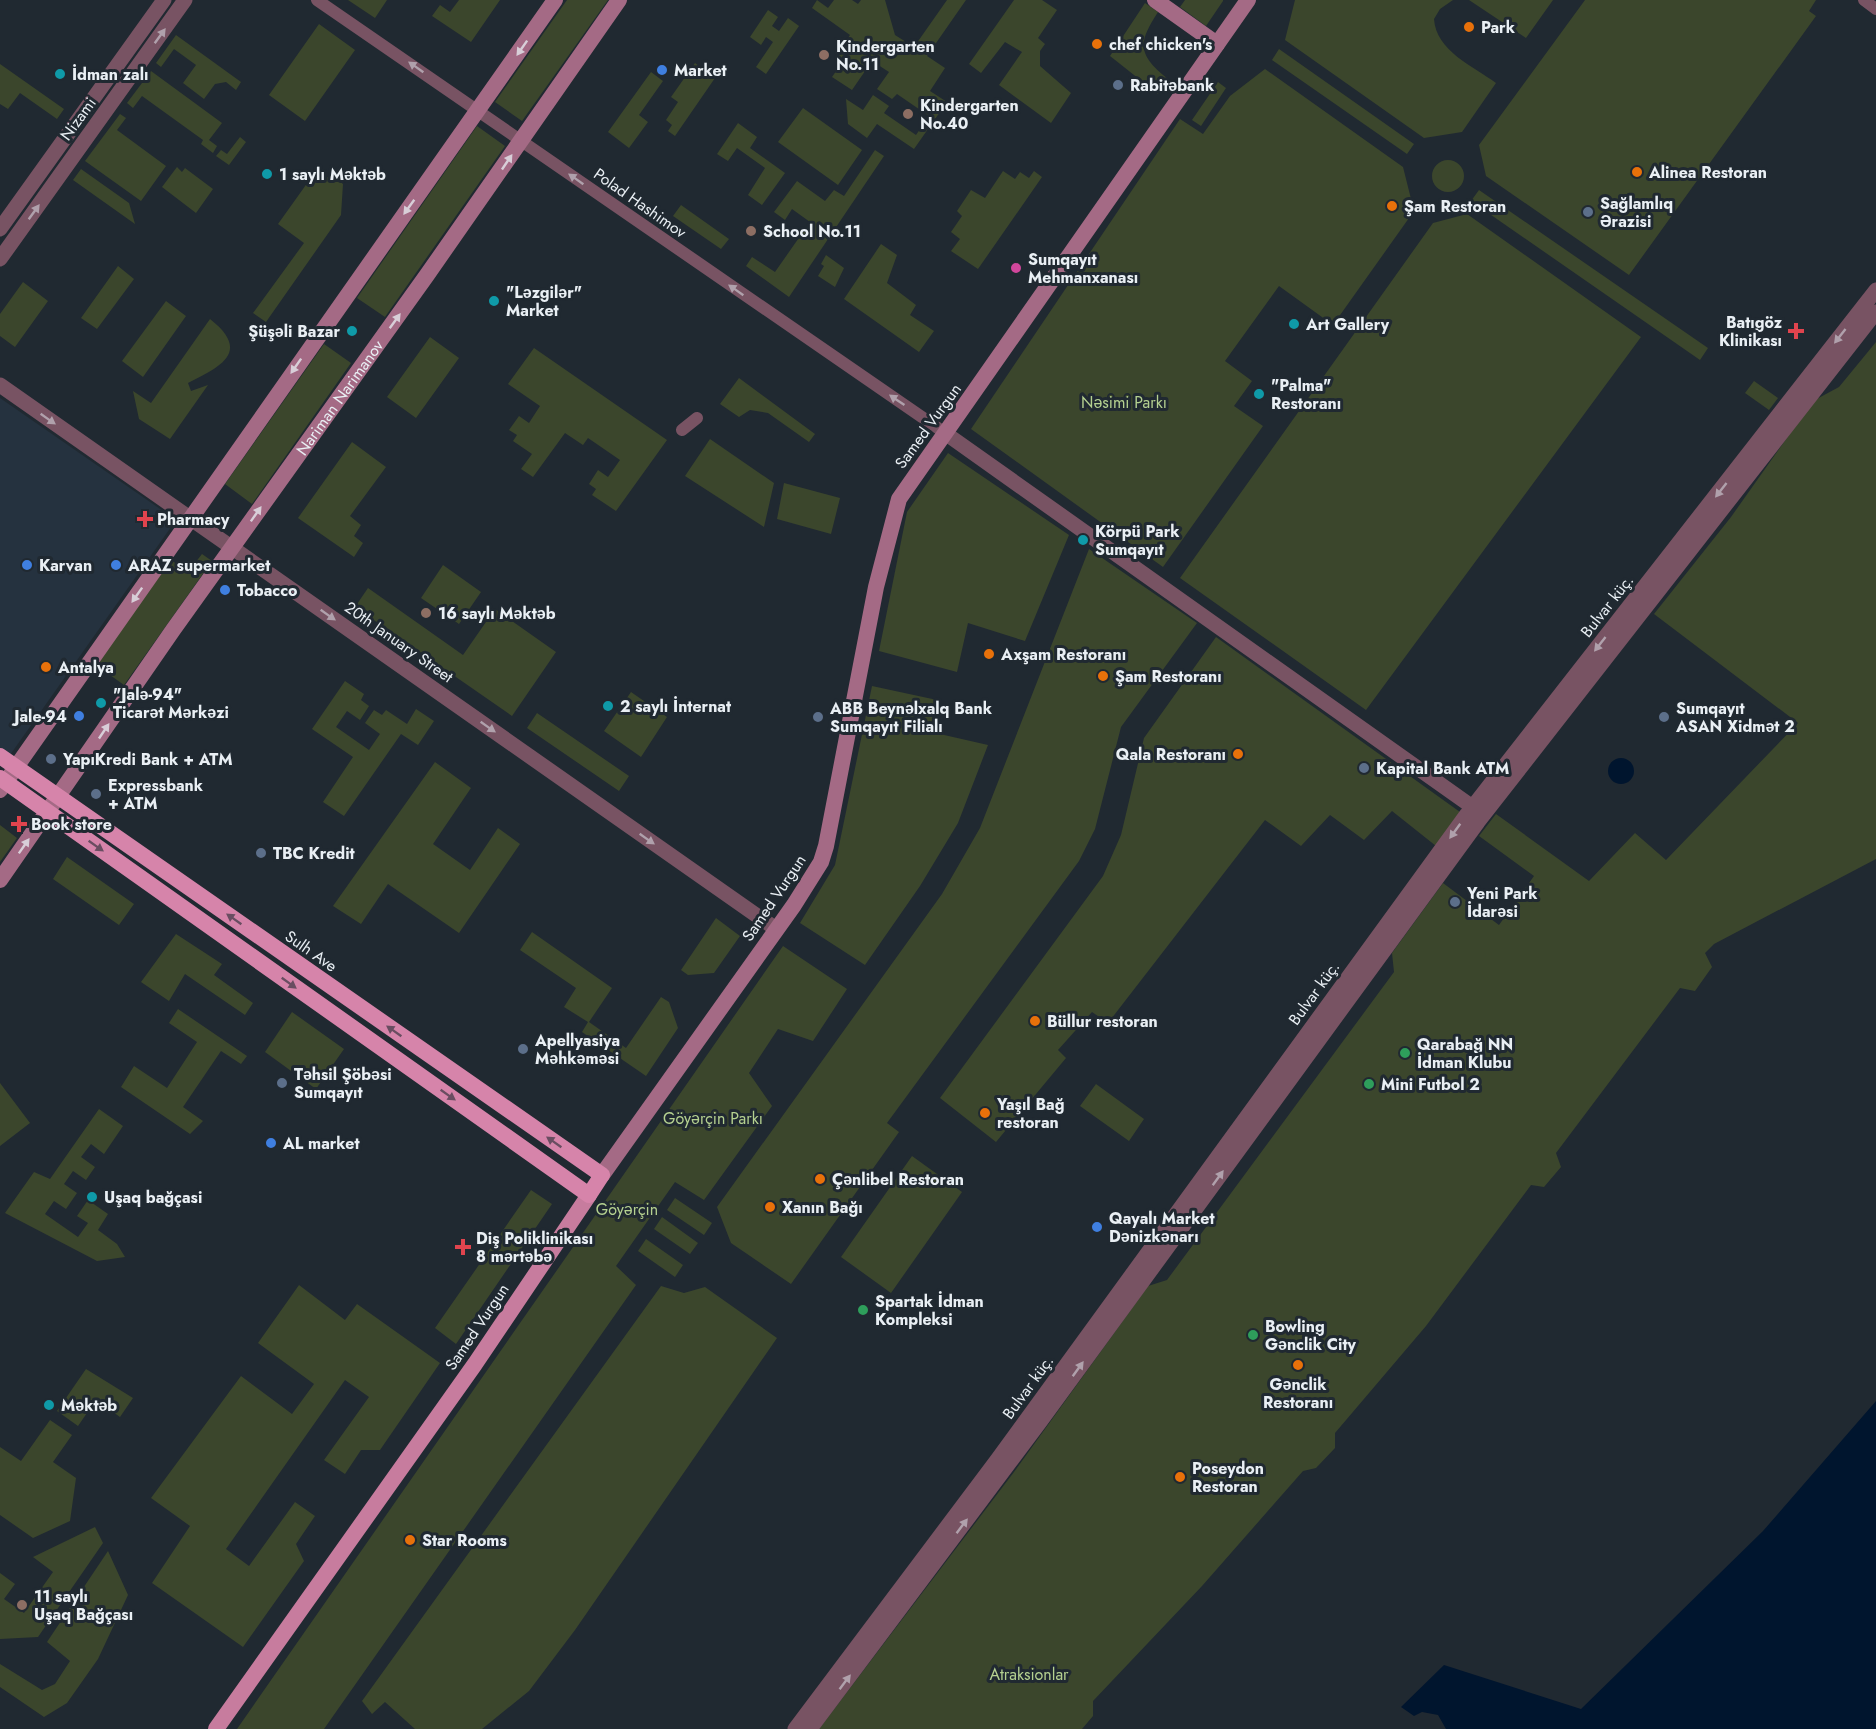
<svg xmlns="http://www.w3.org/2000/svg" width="1876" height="1729" font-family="Jost,sans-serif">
<rect width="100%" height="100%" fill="#202931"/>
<!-- built -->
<path fill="#25323f" d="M0,398L176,520L10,755L0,748Z"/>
<!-- green -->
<path fill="#3b462c" d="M348,0H387L375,18Z
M459,0H500L471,42L432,16L440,5L450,12Z
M567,0H608L522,121L495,102Z
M817,0L828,8L834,0H852L858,4L861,0H885L895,35L914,47L947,0H966L927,56L945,68L930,91L947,102L914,149L877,124L867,138L848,124L846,99L863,110L873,95L889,106L884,113L916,135L929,116L897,94L892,99L877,89L889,72L872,61L852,90L832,77L844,60L837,54L850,35L812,8Z
M1014,0H1042L1057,10L1038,38L1045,44L1040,51V66L1071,93L1051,123L999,85L1022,52L1005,42L981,73L969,64Z
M1185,0H1223V1L1206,26L1180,7Z
M1295,0H1453L1440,9L1434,19C1436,51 1473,66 1496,83L1462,132L1424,138L1285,40Z
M1469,0H1553L1526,38Z
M1585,0H1816L1809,11L1816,16L1629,275L1486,176L1479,145Z
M1145,3L1158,12C1137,44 1138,55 1168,79L1158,94L1110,56Z
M768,10L778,17L772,26L779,31L788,18L799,26L766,74L756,67L773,42L766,37L761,45L750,37Z
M319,24L355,50L305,121L269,95Z
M176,35L241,82L236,90L226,82L215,84L204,99L183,83L196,65L174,49L161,67L156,63Z
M1279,49L1414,144L1407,154L1272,60Z
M695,63L715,78L675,136L668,131L672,125L666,120L678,102L671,97Z
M0,64L64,109L57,119L20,93L8,109L0,104Z
M1265,69L1403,167L1414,211L1333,325L1279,286L1225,361L1252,381L1234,406L1263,426L1163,567L971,429L1180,119L1203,134L1230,96Z
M151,71L222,123L209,140L217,146L213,153L201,144L203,140L142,96L133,108L127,103Z
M651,72L663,81L639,115L648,122L629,148L608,132Z
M1218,82L1226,88L1201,126L1192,120Z
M803,108L862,150L838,185L778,142Z
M120,114L126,118L117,130L166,166L141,201L85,161Z
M738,123L757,137L750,148L785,173L762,205L748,195L765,168L737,148L728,161L717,154Z
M477,126L505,146L385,317L357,298Z
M240,137L246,142L229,165L216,156L221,150L227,154Z
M875,150L884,156L789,297L746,266L752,257L775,272L810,222L792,209L785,220L774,212L797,181L825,201L834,190L844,196Z
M1432 176a16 16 0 1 1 32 0a16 16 0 1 1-32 0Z
M177,167L182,172L185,168L213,189L196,213L162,187Z
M81,169L129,203L135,224L73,180Z
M1003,171L1015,179L1020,172L1029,178L1034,171L1042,177L978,269L951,251L960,239L951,232L962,216L957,211L971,190L985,198Z
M330,174L343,184L341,215L266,322L253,313L304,243L278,224L313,175L323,183Z
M1479,190L1708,348L1700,360L1471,201Z
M681,205L729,239L721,249L673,216Z
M1467,214L1641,337L1366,710L1180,578L1433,223Z
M881,244L897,255L887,283L916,305L910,315L934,331L919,352L844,299Z
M826,255L844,268L835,287L818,276L824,266L821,264Z
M118,266L134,279L97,329L81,318Z
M23,282L48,301L15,347L0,336V314Z
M166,301L186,316L143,377L122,361Z
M210,319C252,352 220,367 188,383L191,391L208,385L170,439L139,419L133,391L151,403Z
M430,337L459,358L416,418L387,397Z
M1876,342V859L1714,944L1705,953L1712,967L1695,991L1680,988L1556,1153L1561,1167L1544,1187L1531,1185L1426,1326L1335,1433V1448L1316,1468L1303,1471L1202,1586L1093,1701V1716L1082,1729H819L1014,1472L1148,1286L1167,1280L1394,972L1392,953L1443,883L1499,925L1534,876L1479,836L1496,814L1589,881L1635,833L1666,860L1798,723L1654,614L1731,517L1813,401L1839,387Z
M324,344L351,363L252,504L225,484Z
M534,348L667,440L616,511L592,495L596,489L589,484L598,470L608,477L620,460L588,438L583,445L565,433L533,477L521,469L532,454L513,441L517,435L509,430L519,416L529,423L540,406L508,384Z
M739,378L815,434L809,442L768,413L750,410L739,417L720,404Z
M1754,381L1778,398L1769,410L1745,393Z
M710,439L774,483L764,527L685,476Z
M352,442L386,467L350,516L361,525L354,536L363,543L354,557L298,518Z
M948,453L1069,535L1025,641L968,623L957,672L879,651L907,512Z
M784,483L840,498L831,534L777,519Z
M1089,549L1197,623L1121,727L1095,829L1079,861L887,1123L899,1132L791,1284L731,1243L717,1207L942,894L980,828Z
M202,554L212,561L124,685L96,665L171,560L188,572Z
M443,565L481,592L459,624L421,598Z
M368,588L463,655L495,609L556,652L512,716L355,607Z
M1216,637L1460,812L1436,846L1392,811L1364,840L1330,815L1301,846L1265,820L1108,1023L1092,1012L1058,1050L1066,1058L996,1142L940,1098L1103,876L1121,835L1144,738Z
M345,681L364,694L361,700L369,706L360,720L347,711L336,727L369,750L380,734L365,723L374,710L382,715L386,710L407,724L416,709L434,721L418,745L401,734L344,816L323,802L353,757L312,729Z
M872,686L937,700L931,732L988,745L958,823L920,886L865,965L800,923L835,865Z
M631,692L667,717L641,757L604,731Z
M537,713L629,776L619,791L527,728Z
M435,762L471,788L433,844L470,870L498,828L520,844L459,933L388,884L361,924L333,906Z
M0,825L17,838L0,862Z
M67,857L134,904L119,925L53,879Z
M716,918L740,936L714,973L688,975L681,970Z
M532,932L612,988L589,1022L626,1048L661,997L669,1002L678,1028L646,1076L582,1032L588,1022L564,1007L576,988L520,950Z
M176,934L222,964L214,975L253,1003L245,1015L185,974L169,1001L141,982Z
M783,946L847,989L813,1041L778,1029L749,1073L772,1106L704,1200L675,1182L616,1266L636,1285L324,1729H237Z
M178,1009L247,1056L241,1064L221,1051L183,1107L203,1121L190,1134L121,1087L134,1066L167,1088L197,1042L169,1023Z
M292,1012L344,1049L316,1089L265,1052Z
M0,1083L30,1123L0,1146Z
M1096,1084L1144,1119L1129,1141L1080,1106Z
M99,1109L123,1126L104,1154L91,1144L81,1157L95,1167L86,1180L73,1171L64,1184L77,1193L66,1209L54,1201L45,1214L78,1237L88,1223L77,1216L88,1200L108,1214L98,1230L117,1244L125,1257L97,1261L5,1213L34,1172L50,1179Z
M912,1156L962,1192L891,1293L841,1257Z
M531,1190L552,1204L456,1344L435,1328Z
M675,1198L712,1223L704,1235L667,1210Z
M662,1217L698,1243L690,1254L654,1229Z
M646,1239L683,1265L675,1277L638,1251Z
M299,1285L345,1320L357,1304L440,1363L380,1450H361L345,1474L324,1460L369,1397L345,1380L226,1549L249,1566L295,1502L315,1516L296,1544L304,1561L243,1647L152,1583L190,1526L151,1498L241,1376L292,1414L314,1384L258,1343Z
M661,1286L684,1293L705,1287L777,1338L575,1630L529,1691L482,1729H415L385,1702L372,1714L362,1701Z
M86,1369L133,1398L120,1417L96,1400L78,1426L57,1411Z
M50,1420L72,1435L53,1462L76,1478L70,1521L33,1538L0,1515V1447L21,1461Z
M95,1527L103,1543L38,1637L0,1639V1573L15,1584L4,1599L24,1613L53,1572L33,1557Z
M108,1551L128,1595L98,1659L67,1703L44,1717L0,1687V1664L42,1690L55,1684L70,1661L47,1642Z"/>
<!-- water -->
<path fill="#00152e" d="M1608 771a13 13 0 1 1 26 0a13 13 0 1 1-26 0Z
M1876,1401V1729H1446L1438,1715L1422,1712L1414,1716L1401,1707L1444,1665L1581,1709L1763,1531Z"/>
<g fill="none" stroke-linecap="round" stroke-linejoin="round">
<!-- minor -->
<path stroke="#785363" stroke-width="12" d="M317,0L945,433
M1864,0L1876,9
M682,430L697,418"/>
<!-- tertiary -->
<path stroke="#785363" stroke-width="15" d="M0,229L164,0
M0,259L185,0
M0,385L776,929
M945,433L1481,813
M795,1729L997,1460L1467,814L1876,290
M810,1729L1040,1422L1478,822L1876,312"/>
<!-- secondary -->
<g stroke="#a46a85" stroke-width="16">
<path d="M1155,0L1217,44"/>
<path d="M0,790L555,0"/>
<path id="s1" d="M0,880L173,630L427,275L619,0"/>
<path d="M602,1175L794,905L821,862L826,846L876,587L899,499L1248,0"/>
</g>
<!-- primary -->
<path stroke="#c77c9e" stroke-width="16" d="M216,1729L475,1364L589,1195"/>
<!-- trunk -->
<path stroke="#d684aa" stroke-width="16" d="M0,756L602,1175L589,1195L0,778"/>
</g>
<!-- one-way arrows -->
<defs><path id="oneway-solid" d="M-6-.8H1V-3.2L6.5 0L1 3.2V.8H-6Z" transform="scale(1.5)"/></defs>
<g fill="#b0a1ac">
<use href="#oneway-solid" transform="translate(160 36) rotate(-54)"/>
<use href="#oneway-solid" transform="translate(416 67) rotate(-145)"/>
<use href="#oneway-solid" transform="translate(576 179) rotate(-145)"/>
<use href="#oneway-solid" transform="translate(34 212) rotate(-54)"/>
<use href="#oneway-solid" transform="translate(736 290) rotate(-145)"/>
<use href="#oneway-solid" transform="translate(1840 336) rotate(128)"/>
<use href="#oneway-solid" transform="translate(897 400) rotate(-146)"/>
<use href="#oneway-solid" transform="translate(48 419) rotate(35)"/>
<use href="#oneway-solid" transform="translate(1721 490) rotate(128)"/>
<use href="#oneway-solid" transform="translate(328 615) rotate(35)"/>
<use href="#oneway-solid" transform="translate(1600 644) rotate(128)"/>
<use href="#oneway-solid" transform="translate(488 727) rotate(35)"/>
<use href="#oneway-solid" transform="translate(1455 831) rotate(126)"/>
<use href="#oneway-solid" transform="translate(647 839) rotate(35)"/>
<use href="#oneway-solid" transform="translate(1218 1178) rotate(-54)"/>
<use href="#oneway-solid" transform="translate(1078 1369) rotate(-54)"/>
<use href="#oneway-solid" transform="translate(962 1526) rotate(-53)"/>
<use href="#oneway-solid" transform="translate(845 1682) rotate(-53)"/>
</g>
<g fill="#d8ced8">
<use href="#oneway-solid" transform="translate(522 48) rotate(125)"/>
<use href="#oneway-solid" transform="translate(507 162) rotate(-56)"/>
<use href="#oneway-solid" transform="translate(409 207) rotate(126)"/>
<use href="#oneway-solid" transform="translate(395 321) rotate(-54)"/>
<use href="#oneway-solid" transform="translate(296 366) rotate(125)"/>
<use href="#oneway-solid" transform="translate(256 514) rotate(-55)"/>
<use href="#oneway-solid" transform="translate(137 595) rotate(125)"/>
<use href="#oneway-solid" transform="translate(104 731) rotate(-56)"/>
<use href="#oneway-solid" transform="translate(24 846) rotate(-55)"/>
</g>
<g fill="#694d61">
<use href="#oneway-solid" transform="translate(96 846) rotate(35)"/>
<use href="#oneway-solid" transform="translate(234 919) rotate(-145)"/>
<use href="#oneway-solid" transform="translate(289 983) rotate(36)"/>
<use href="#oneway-solid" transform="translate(394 1031) rotate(-145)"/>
<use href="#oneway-solid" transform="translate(448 1095) rotate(35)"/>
<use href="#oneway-solid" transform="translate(554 1142) rotate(-145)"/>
</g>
<!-- markers -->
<g fill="#e8710a" stroke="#202931" stroke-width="2">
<circle cx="1469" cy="27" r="6"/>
<circle cx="1097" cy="44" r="6"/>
<circle cx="1637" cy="172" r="6"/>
<circle cx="1392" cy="206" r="6"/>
<circle cx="989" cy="654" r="6"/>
<circle cx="46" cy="667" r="6"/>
<circle cx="1103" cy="676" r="6"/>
<circle cx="1238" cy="754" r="6"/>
<circle cx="1035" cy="1021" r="6"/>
<circle cx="985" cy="1113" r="6"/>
<circle cx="820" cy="1179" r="6"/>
<circle cx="770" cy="1207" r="6"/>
<circle cx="1298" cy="1365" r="6"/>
<circle cx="1180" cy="1477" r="6"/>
<circle cx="410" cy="1540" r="6"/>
</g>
<g fill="#8d6e63" stroke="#202931" stroke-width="2">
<circle cx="824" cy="55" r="6"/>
<circle cx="908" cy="114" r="6"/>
<circle cx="751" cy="231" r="6"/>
<circle cx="426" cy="613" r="6"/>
<circle cx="22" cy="1605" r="6"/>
</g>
<g fill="#3f7fe0" stroke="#202931" stroke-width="2">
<circle cx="662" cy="70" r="6"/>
<circle cx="27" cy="565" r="6"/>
<circle cx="116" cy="565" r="6"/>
<circle cx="225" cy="590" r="6"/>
<circle cx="79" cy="716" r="6"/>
<circle cx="271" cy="1143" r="6"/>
<circle cx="1097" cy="1227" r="6"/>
</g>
<g fill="#0f9aa8" stroke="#202931" stroke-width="2">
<circle cx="60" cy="74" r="6"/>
<circle cx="267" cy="174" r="6"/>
<circle cx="494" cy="301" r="6"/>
<circle cx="1294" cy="324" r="6"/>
<circle cx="352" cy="331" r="6"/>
<circle cx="1259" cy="394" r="6"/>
<circle cx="1083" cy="540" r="6"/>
<circle cx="101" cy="703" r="6"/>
<circle cx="608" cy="706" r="6"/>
<circle cx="92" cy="1197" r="6"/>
<circle cx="49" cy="1405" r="6"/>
</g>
<g fill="#5c6f8a" stroke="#202931" stroke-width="2">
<circle cx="1118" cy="85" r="6"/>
<circle cx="1588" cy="212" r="6"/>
<circle cx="818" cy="717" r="6"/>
<circle cx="1664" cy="717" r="6"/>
<circle cx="51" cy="759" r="6"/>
<circle cx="1364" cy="768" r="6"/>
<circle cx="96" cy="794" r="6"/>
<circle cx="261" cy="853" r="6"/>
<circle cx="1455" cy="902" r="6"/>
<circle cx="523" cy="1049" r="6"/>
<circle cx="282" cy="1083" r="6"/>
</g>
<circle fill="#d1479c" stroke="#202931" stroke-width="2" cx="1016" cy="268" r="6"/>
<g fill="#e0444e" stroke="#202931" stroke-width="2">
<path d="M1793 322h6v6h6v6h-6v6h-6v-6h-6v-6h6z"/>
<path d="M142 510h6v6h6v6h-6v6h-6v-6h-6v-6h6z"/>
<path d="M16 815h6v6h6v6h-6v6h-6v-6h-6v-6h6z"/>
<path d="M460 1238h6v6h6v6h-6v6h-6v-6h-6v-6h6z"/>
</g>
<g fill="#2e9e5b" stroke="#202931" stroke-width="2">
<circle cx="1405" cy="1053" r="6"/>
<circle cx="1369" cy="1084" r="6"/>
<circle cx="863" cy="1310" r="6"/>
<circle cx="1253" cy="1335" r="6"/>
</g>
<g text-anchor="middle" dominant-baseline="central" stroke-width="6" stroke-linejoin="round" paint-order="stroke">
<!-- poi labels -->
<g font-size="16" font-weight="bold" fill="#e9eff4" stroke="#202931" text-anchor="start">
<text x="1481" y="27">Park</text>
<text x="1109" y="44">chef chicken's</text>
<text x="836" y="46">Kindergarten<tspan x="836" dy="18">No.11</tspan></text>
<text x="674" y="70">Market</text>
<text x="72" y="74">İdman zalı</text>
<text x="1130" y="85">Rabitəbank</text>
<text x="920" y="105">Kindergarten<tspan x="920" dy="18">No.40</tspan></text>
<text x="1649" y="172">Alinea Restoran</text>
<text x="279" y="174">1 saylı Məktəb</text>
<text x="1600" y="203">Sağlamlıq<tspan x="1600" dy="18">Ərazisi</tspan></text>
<text x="1404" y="206">Şam Restoran</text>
<text x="763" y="231">School No.11</text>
<text x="1028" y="259">Sumqayıt<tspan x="1028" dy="18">Mehmanxanası</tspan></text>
<text x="506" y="292">"Ləzgilər"<tspan x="506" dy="18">Market</tspan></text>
<text x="1782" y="322" text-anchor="end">Batıgöz<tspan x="1782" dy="18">Klinikası</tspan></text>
<text x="1306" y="324">Art Gallery</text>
<text x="340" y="331" text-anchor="end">Şüşəli Bazar</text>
<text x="1271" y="385">"Palma"<tspan x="1271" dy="18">Restoranı</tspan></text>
<text x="157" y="519">Pharmacy</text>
<text x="1095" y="531">Körpü Park<tspan x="1095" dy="18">Sumqayıt</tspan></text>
<text x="39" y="565">Karvan</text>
<text x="128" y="565">ARAZ supermarket</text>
<text x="237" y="590">Tobacco</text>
<text x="438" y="613">16 saylı Məktəb</text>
<text x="1001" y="654">Axşam Restoranı</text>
<text x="58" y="667">Antalya</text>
<text x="1115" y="676">Şam Restoranı</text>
<text x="113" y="694">"Jalə-94"<tspan x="113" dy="18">Ticarət Mərkəzi</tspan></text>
<text x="620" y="706">2 saylı İnternat</text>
<text x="830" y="708">ABB Beynəlxalq Bank<tspan x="830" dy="18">Sumqayıt Filialı</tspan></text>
<text x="1676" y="708">Sumqayıt<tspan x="1676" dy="18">ASAN Xidmət 2</tspan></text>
<text x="67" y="716" text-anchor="end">Jale-94</text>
<text x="1226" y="754" text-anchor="end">Qala Restoranı</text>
<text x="63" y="759">YapıKredi Bank + ATM</text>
<text x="1376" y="768">Kapital Bank ATM</text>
<text x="108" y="785">Expressbank<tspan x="108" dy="18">+ ATM</tspan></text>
<text x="31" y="824">Book store</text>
<text x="273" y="853">TBC Kredit</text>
<text x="1467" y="893">Yeni Park<tspan x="1467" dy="18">İdarəsi</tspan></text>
<text x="1047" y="1021">Büllur restoran</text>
<text x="535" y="1040">Apellyasiya<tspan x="535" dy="18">Məhkəməsi</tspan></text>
<text x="1417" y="1044">Qarabağ NN<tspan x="1417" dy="18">İdman Klubu</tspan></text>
<text x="294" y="1074">Təhsil Şöbəsi<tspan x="294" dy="18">Sumqayıt</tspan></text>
<text x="1381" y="1084">Mini Futbol 2</text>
<text x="997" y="1104">Yaşıl Bağ<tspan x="997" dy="18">restoran</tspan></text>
<text x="283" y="1143">AL market</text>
<text x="832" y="1179">Çənlibel Restoran</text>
<text x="104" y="1197">Uşaq bağçasi</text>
<text x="782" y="1207">Xanın Bağı</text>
<text x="1109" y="1218">Qayalı Market<tspan x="1109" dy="18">Dənizkənarı</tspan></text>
<text x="476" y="1238">Diş Poliklinikası<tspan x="476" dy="18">8 mərtəbə</tspan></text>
<text x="875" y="1301">Spartak İdman<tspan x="875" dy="18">Kompleksi</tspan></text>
<text x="1265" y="1326">Bowling<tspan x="1265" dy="18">Gәnclik City</tspan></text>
<text x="1298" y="1384" text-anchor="middle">Gənclik<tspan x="1298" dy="18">Restoranı</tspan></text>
<text x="61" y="1405">Məktəb</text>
<text x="1192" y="1468">Poseydon<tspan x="1192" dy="18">Restoran</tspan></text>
<text x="422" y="1540">Star Rooms</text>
<text x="34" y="1596">11 saylı<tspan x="34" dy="18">Uşaq Bağçası</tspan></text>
</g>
<!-- street labels -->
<g font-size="16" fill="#e9eff4" stroke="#202931">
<text transform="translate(78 119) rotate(-54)">Nizami</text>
<text transform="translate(640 203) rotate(35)">Polad Hashimov</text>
<text stroke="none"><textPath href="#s1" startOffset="590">Nariman Narimanov</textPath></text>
<text transform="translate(928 426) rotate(-54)">Samed Vurgun</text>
<text transform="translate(1607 606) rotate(-52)">Bulvar küç.</text>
<text transform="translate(399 642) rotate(35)">20th January Street</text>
<text transform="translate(774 898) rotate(-56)">Samed Vurgun</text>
<text transform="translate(311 951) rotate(35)">Sulh Ave</text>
<text transform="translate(1314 993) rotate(-54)">Bulvar küç.</text>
<text transform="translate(477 1327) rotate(-56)">Samed Vurgun</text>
<text transform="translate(1028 1387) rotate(-54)">Bulvar küç.</text>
</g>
<!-- park labels -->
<g font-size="16" fill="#b5d190" stroke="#202931">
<text x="1124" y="402">Nəsimi Parkı</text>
<text x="713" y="1118">Göyərçin Parkı</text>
<text x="627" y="1209">Göyərçin</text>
<text x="1029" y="1674">Atraksionlar</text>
</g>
</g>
</svg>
